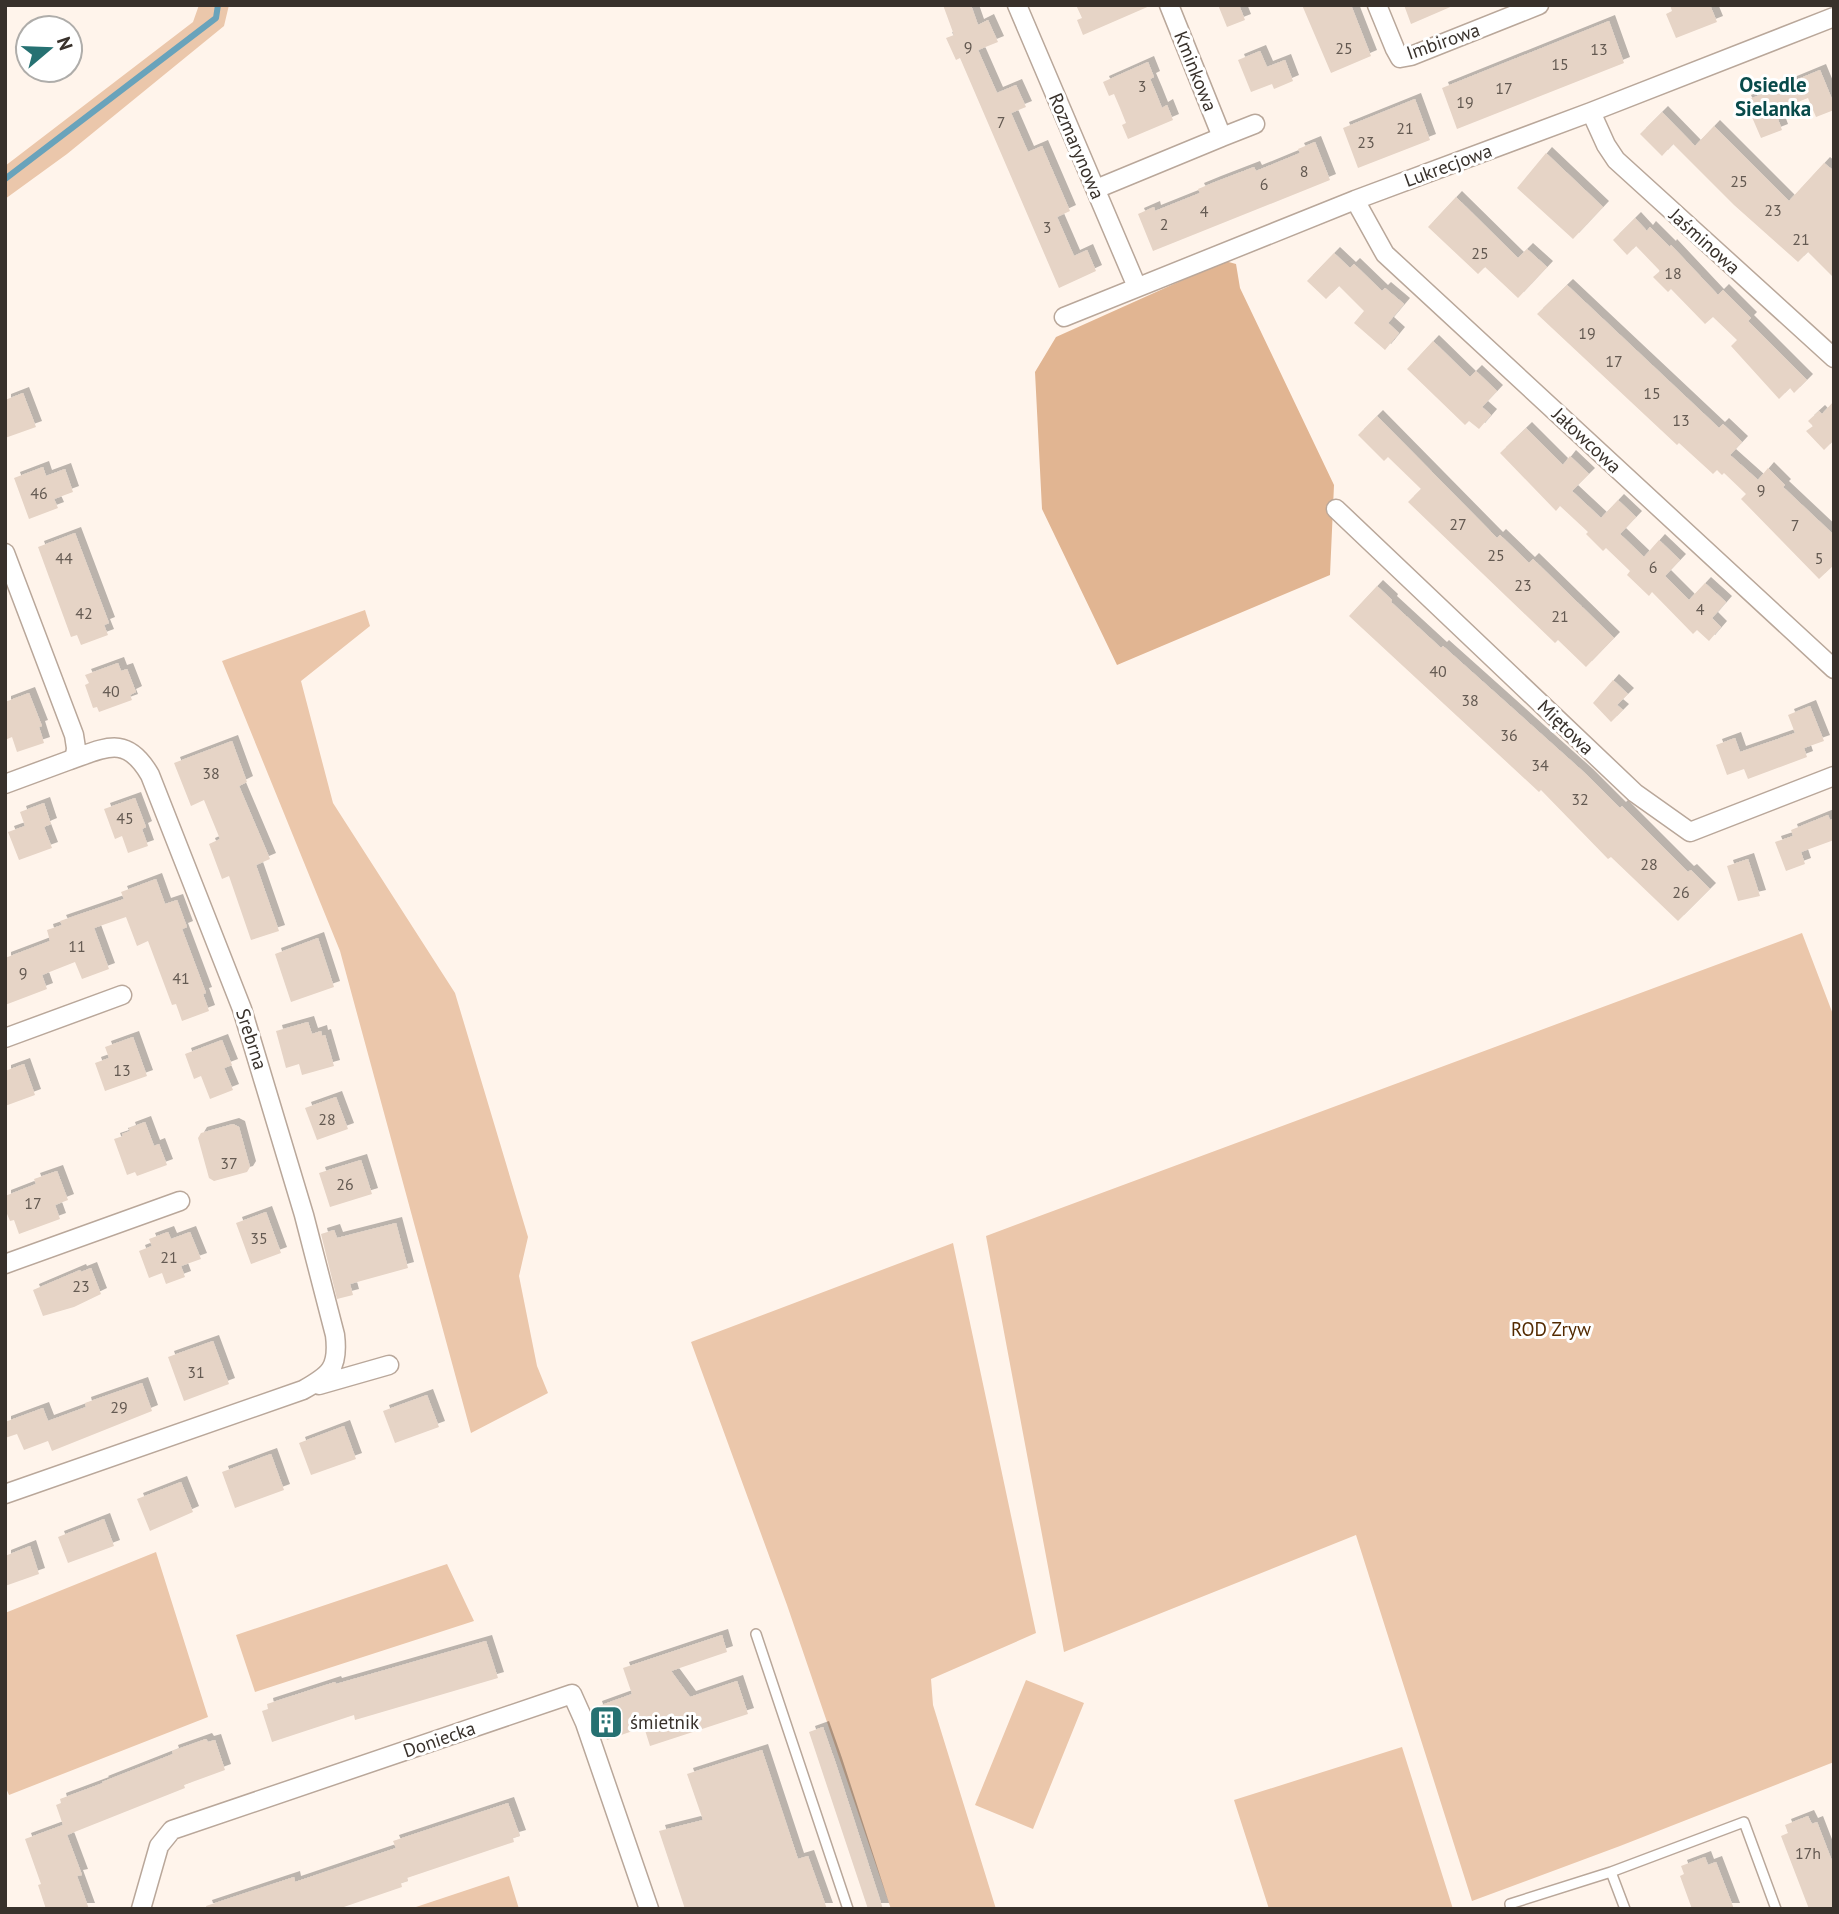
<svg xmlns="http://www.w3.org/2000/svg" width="1839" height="1914" font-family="'PT Sans',sans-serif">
<defs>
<filter id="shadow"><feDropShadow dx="6" dy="-6" stdDeviation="0" flood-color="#0004"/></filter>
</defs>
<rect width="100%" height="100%" fill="#fff4eb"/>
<!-- green -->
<path fill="#ebc7ab" d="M199,5H229L224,26L67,154L5,199V166L193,22Z
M365,610L370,626L301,681L333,803L455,993L528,1237L519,1276L537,1366L548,1393L471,1433L340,951L222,661Z
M1802,933L1834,1017V1762L1620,1846L1472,1901L1356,1535L1064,1652L986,1236Z
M953,1243L1036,1633L931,1679L933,1705L996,1909H891L787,1605L691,1342Z
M156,1552L208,1717L9,1795L5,1786V1613Z
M447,1564L474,1621L255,1692L236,1635Z
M1026,1680L1084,1703L1033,1829L975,1805Z
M1402,1747L1453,1909H1269L1234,1800Z
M509,1876L519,1909H410Z"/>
<!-- forest -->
<path fill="#e1b592" d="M1225,261L1236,264L1240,288L1334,485L1330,575L1117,665L1042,509L1035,372L1056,337Z"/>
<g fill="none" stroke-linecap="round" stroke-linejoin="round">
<!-- stream -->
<path stroke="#69a3bb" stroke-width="6" d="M5,179L216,18L218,5"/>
</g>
<!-- building -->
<path fill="#e6d4c6" filter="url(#shadow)" d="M943,5H971L978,25L988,20L998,42L978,50L997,93L1016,85L1026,107L1011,113L1028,152L1042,146L1070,211L1057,217L1074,256L1087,250L1096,271L1059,288L960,58L956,60L946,38L954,35Z
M1076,5H1152L1083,35L1077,20L1082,18Z
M1218,5H1239L1245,20L1227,27Z
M1302,5H1351L1371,56L1331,73Z
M1404,5H1455L1411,24Z
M1670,5H1710L1717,22L1676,38L1666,14L1672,11Z
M1609,21L1624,63L1457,129L1442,88Z
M1260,51L1267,67L1285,60L1293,81L1274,89L1272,84L1251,92L1238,60Z
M1148,62L1154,77L1150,79L1156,93L1162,108L1167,105L1173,120L1128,139L1122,125L1126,123L1120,108L1114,94L1109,96L1103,82Z
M1820,70L1834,104V110L1816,117L1808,98L1775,111L1782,130L1761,138L1745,101Z
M1415,99L1430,140L1358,168L1343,128Z
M1662,112L1695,146L1714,126L1789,201L1824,163L1834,171V278L1808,252L1798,262L1734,205L1673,144L1662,156L1640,134Z
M1315,142L1330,180L1153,251L1138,214L1154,207L1155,211L1200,193L1198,189L1215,182L1254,167L1256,171L1300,153L1298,149Z
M1546,153L1603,207L1573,239L1517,188Z
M1456,197L1518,258L1527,249L1547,267L1518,298L1485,267L1478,274L1428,227Z
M1635,218L1647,231L1650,227L1670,247L1671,245L1718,295L1723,290L1751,318L1748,321L1807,380L1794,393L1790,388L1779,399L1731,346L1737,340L1713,317L1705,324L1671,289L1668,292L1653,277L1660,271L1636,246L1627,255L1613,240Z
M1334,253L1350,268L1354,264L1382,291L1385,288L1404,304L1388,323L1399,333L1385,350L1354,323L1364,311L1339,286L1326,299L1307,281Z
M1567,285L1719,428L1723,424L1742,442L1730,455L1758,480L1768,468L1785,485L1783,487L1834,535V565L1819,579L1741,499L1746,494L1724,473L1722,475L1717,470L1713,474L1679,443L1677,445L1537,314Z
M1433,341L1470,377L1476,371L1497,391L1482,407L1491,415L1479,429L1469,421L1465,425L1407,369Z
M23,393L36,427L5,438V400Z
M1834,401V440L1824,450L1806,431L1813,426L1808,421L1819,411L1822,414Z
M1377,416L1497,538L1500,535L1529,563L1533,559L1614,638L1586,667L1558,640L1555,643L1408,502L1421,489L1388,457L1384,461L1358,435Z
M1526,428L1563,465L1570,456L1589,474L1572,491L1601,518L1618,500L1636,517L1620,534L1644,557L1659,540L1680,560L1665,576L1689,600L1705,583L1726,602L1712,618L1721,627L1709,641L1697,630L1693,634L1652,592L1649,596L1627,575L1630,571L1606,548L1603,551L1586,534L1588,532L1560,506L1556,511L1500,453Z
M43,467L46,476L65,469L73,492L54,499L58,508L29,519L14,478Z
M75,533L109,623L104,625L108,635L81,645L77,635L71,637L38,547Z
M1377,586L1392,600L1391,602L1441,648L1443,646L1587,775L1620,808L1622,806L1688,872L1691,870L1710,889L1678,921L1611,857L1608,859L1541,790L1539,792L1349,616Z
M118,663L121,671L127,669L136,692L130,695L132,700L99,712L97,707L93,708L85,685L89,683L85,675Z
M1613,680L1628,694L1617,705L1623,710L1611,722L1593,703Z
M29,693L42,726L39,727L44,743L17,752L12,737L5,740V702Z
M1810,706L1824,741L1804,748L1807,757L1748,779L1744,769L1727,775L1716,745L1735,738L1740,752L1795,733L1788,715Z
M232,741L247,782L239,786L270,859L256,865L279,931L251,940L229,876L222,879L209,844L220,839L204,800L191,806L174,763Z
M135,798L146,827L142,829L148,846L128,853L122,836L115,839L104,809Z
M44,803L51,824L44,827L52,848L19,860L8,832L25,826L20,812Z
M1828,815L1830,820L1834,819V840L1801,852L1805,864L1786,871L1775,842L1793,836L1791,830Z
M1748,859L1760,896L1738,901L1727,866Z
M156,879L165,904L177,900L187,927L182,929L206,993L203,994L209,1011L182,1021L176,1004L172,1005L148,941L137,946L126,917L94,928L109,969L82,979L75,962L42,975L47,989L5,1005V958L50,941L47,930L62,925L60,921L124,899L121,892Z
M318,938L334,987L291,1002L275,954Z
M308,1022L312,1034L321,1031L322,1036L325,1035L334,1066L302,1075L299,1064L286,1068L276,1031Z
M133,1037L147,1076L105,1091L95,1063L109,1058L105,1047Z
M222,1040L232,1065L224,1068L233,1090L210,1099L201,1076L194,1079L185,1054Z
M24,1064L35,1095L5,1106V1071Z
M336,1097L348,1129L317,1140L305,1108Z
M145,1122L154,1146L159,1144L167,1165L137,1176L135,1172L127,1175L114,1139L123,1136L122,1134L130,1131L129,1128Z
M233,1124L239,1127L250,1167L247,1172L214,1181L209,1178L198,1138L201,1133Z
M361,1160L372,1194L330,1207L319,1173Z
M57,1171L68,1200L55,1205L60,1219L19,1234L14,1220L10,1221L5,1209V1196L36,1184L34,1179Z
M266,1212L281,1253L251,1264L236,1223Z
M396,1223L408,1268L350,1284L353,1295L337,1299L321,1234L334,1230L337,1238Z
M168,1232L171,1239L190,1232L201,1259L181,1266L185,1277L166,1284L162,1273L149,1278L139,1251L152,1246L149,1239Z
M91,1268L101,1294L74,1307L43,1316L33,1290L80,1270L81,1272Z
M213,1341L229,1384L184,1401L168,1357Z
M142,1383L152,1411L52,1451L48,1441L24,1450L17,1434L5,1438V1422L43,1408L48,1421L86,1407L85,1403Z
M427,1395L439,1427L395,1443L383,1411Z
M344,1426L356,1459L311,1475L299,1443Z
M271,1454L284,1490L235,1508L222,1472Z
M181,1482L193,1512L150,1531L137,1499Z
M104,1519L114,1546L68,1563L58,1537Z
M30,1546L39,1574L5,1586V1556Z
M722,1635L727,1652L671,1671L690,1697L737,1681L748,1714L650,1746L644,1727L607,1740L596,1707L632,1694L623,1668Z
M486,1641L498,1678L355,1720L354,1715L272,1742L262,1711L268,1709L267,1704L335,1682L336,1684Z
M823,1727L836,1764L883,1909H868L809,1732Z
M206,1739L208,1742L215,1740L225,1770L184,1785L185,1788L67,1835L82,1875L77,1876L89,1909H46L38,1885L41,1884L25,1839L63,1825L56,1805L61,1803L60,1799L103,1783L102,1782L173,1754L172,1751Z
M762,1750L798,1859L808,1856L827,1909H685L659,1831L703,1820L687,1774Z
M508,1803L520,1836L513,1838L514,1842L407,1878L408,1881L401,1883L402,1887L338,1909H207L206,1906L294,1877L295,1882L396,1848L393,1841Z
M1808,1816L1812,1824L1817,1822L1834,1866V1909H1809L1781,1836L1788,1833L1785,1825Z
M1705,1857L1708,1865L1716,1862L1734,1909H1692L1680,1876L1684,1874L1681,1866Z"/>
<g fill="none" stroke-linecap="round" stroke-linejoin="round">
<!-- service casing -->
<g stroke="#b9a79a" stroke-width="12">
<path id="service" d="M756,1634L848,1909
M1611,1872L1744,1822L1776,1909
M1511,1909L1510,1904L1611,1872L1625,1909"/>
</g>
<!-- minor casing -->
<g stroke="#b9a79a" stroke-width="21">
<path id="minor" d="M1017,5L1137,287
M1377,5L1395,49L1400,58L1411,56L1539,5
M1591,112L1606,145L1616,160L1834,358
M1222,137L1255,124
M1096,189L1222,137L1169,5
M1355,200L1385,254L1834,669
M1064,317L1355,200L1591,112L1834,17
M1336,509L1635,793L1690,832L1834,776
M5,553L74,735L76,748L75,756L70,760L5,784
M5,1038L122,995
M5,1264L180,1201
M319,1385L389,1365
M5,1494L303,1390C330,1375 339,1368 335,1335L304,1215L242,1009L150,775C127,735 107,747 70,760
M141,1909L159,1846L172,1830L572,1694L585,1723L649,1909"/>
</g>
<!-- service -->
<use href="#service" stroke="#fff" stroke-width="9"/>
<!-- minor -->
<use href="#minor" stroke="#fff" stroke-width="18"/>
</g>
<!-- icons -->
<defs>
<g id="building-square" transform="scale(1.75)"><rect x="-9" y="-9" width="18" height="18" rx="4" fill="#267172" stroke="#fff"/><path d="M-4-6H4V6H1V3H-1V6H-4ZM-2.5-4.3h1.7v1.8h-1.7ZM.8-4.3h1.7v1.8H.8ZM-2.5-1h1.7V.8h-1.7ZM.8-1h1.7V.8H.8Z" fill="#fff"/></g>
</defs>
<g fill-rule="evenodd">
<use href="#building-square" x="606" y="1722"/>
</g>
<g text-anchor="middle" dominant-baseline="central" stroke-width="6" stroke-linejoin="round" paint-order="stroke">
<!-- number labels -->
<g font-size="16" fill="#645a52">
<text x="968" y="47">9</text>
<text x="1344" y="48">25</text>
<text x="1599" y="49">13</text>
<text x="1560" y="64">15</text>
<text x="1142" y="86">3</text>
<text x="1504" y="88">17</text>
<text x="1465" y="102">19</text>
<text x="1001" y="122">7</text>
<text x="1405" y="128">21</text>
<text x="1366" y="142">23</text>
<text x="1304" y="171">8</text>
<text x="1739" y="181">25</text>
<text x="1264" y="184">6</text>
<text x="1773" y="210">23</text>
<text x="1204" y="211">4</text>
<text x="1164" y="224">2</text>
<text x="1047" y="227">3</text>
<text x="1801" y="239">21</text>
<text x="1480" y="253">25</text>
<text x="1673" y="273">18</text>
<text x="1587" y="333">19</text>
<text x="1614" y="361">17</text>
<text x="1652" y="393">15</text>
<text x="1681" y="420">13</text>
<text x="1761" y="490">9</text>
<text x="39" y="493">46</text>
<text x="1458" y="524">27</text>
<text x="1795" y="525">7</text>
<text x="1496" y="555">25</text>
<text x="64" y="558">44</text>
<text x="1819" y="558">5</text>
<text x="1653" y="567">6</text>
<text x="1523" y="585">23</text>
<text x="1700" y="609">4</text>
<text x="84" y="613">42</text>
<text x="1560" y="616">21</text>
<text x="1438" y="671">40</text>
<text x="111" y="691">40</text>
<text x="1470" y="700">38</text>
<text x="1509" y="735">36</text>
<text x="1540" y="765">34</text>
<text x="211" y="773">38</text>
<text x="1580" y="799">32</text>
<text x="125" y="818">45</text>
<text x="1649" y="864">28</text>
<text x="1681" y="892">26</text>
<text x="77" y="946">11</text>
<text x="23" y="973">9</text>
<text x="181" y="978">41</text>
<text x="122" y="1070">13</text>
<text x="327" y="1119">28</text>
<text x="229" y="1163">37</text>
<text x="345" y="1184">26</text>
<text x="33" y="1203">17</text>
<text x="259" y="1238">35</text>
<text x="169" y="1257">21</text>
<text x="81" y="1286">23</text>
<text x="196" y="1372">31</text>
<text x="119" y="1407">29</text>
<text x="1808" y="1853">17h</text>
</g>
<!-- street labels -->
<g font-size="19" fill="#38312b" stroke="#fff">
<text transform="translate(1443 41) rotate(-19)">Imbirowa</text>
<text transform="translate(1196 71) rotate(68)">Kminkowa</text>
<text transform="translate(1077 146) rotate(67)">Rozmarynowa</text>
<text transform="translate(1448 165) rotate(-20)">Lukrecjowa</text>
<text transform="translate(1705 241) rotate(42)">Jaśminowa</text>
<text transform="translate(1587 440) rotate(43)">Jałowcowa</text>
<text transform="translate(1566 727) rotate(44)">Miętowa</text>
<text transform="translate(252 1039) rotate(72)">Srebrna</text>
<text transform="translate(439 1739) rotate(-19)">Doniecka</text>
</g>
<!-- park labels -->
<g font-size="19" fill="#532a00" stroke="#fff">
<text x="1551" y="1329">ROD Zryw</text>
</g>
<!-- poi labels -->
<g font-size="19" fill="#38312b" stroke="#fff" text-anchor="start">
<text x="630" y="1722">śmietnik</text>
</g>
<!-- neighbourhood labels -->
<g font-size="21" font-weight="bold" fill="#084a4a" stroke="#fff">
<text x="1773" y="84">Osiedle<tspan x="1773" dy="24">Sielanka</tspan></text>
</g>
</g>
<!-- border -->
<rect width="1839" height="1914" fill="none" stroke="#38312b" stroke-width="14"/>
<!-- north arrow -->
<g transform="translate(49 49) rotate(71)"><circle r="33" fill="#ffffff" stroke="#afadaa" stroke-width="2"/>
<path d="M0-5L12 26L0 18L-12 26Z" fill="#267172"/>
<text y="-10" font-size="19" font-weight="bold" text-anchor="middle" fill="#38312b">N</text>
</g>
</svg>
